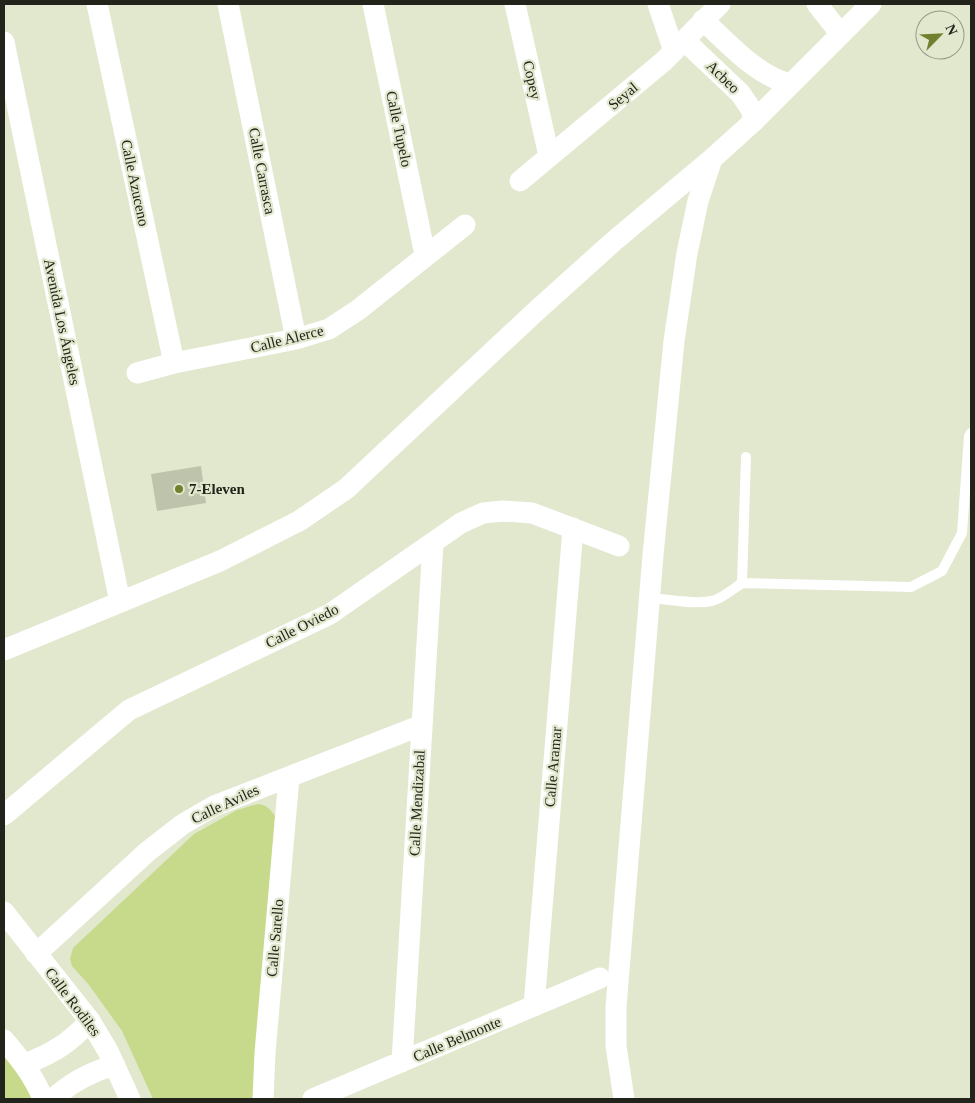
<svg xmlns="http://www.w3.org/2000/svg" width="975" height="1103" font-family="'Times New Roman',serif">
<rect width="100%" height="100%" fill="#e1e8ce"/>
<!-- green -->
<path fill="#c7da8b" d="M258,804C267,805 270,809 275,816L254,1099H153L122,1031L89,985L72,966L70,959L73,948L194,834L237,810Z
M4,1053L35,1099H4Z"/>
<!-- building -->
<path fill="#bdc4ab" d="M201,466L206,503L157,511L151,474Z"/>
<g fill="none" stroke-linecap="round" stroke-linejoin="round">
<!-- lane -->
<path stroke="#fff" stroke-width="10" d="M742,583L746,457
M649,598C669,599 693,605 712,601C723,598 733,589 742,583L911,587L942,571L962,533L969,436L971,433"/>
<!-- street -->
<path stroke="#fff" stroke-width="21" d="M97,4L174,363
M228,4L296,339
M373,4L425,255
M515,4L549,156
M658,4L674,51
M817,4L840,33
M703,20C730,45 754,73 789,84
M684,40L740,93L751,109L754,121
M4,42L120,602
M520,181L664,61L720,4
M137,373L174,363L296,339L329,329L358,310L465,225
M4,650L220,561L299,521L346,489L534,313L614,241L713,158L754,121L871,4
M4,815L129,710L330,614L461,523L483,513L503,511L532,513L619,546
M4,912L90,1021L108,1051L130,1099
M36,954L147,852L183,824L214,806L422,725
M534,1006L573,528
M4,1040C20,1059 34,1076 43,1099
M402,1062L433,543
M25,1064C54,1053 69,1043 90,1021
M53,1099C71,1082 90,1072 115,1065
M263,1099L265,1053L289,777
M313,1099L600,978
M624,1099L616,1046V1007L653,555L674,341L687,253L698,201L712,159"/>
</g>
<!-- markers -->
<circle fill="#70802f" stroke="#e1e8ce" stroke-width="2" cx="179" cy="489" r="5"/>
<g text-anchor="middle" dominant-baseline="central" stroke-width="4.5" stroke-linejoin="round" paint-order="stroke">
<!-- street labels -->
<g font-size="15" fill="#22241b" stroke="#e1e8ce">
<text transform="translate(723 77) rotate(44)">Acbeo</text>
<text transform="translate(532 80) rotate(77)">Copey</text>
<text transform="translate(623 96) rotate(-40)">Seyal</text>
<text transform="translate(399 129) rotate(78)">Calle Tupelo</text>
<text transform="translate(262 171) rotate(79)">Calle Carrasca</text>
<text transform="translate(135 183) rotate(78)">Calle Azuceno</text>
<text transform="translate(62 322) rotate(78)">Avenida Los Ángeles</text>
<text transform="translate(287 339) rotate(-14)">Calle Alerce</text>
<text transform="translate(302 626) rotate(-27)">Calle Oviedo</text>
<text transform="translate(553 767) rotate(-85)">Calle Aramar</text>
<text transform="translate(417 803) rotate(-87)">Calle Mendizabal</text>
<text transform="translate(225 804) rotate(-25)">Calle Aviles</text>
<text transform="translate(275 938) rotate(-85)">Calle Sarello</text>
<text transform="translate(73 1002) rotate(53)">Calle Rodiles</text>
<text transform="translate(457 1039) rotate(-23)">Calle Belmonte</text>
</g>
<!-- poi labels -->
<g font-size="15" font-weight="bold" fill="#22241b" stroke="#e1e8ce" text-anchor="start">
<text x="189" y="489">7-Eleven</text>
</g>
</g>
<!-- border -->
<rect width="975" height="1103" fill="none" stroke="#22241b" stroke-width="10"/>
<!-- north arrow -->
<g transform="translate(940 35) rotate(66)"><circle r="24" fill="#e1e8ce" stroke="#959a86"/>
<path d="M0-4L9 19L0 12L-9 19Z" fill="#70802f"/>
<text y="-8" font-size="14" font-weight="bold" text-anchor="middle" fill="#22241b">N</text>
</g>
</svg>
